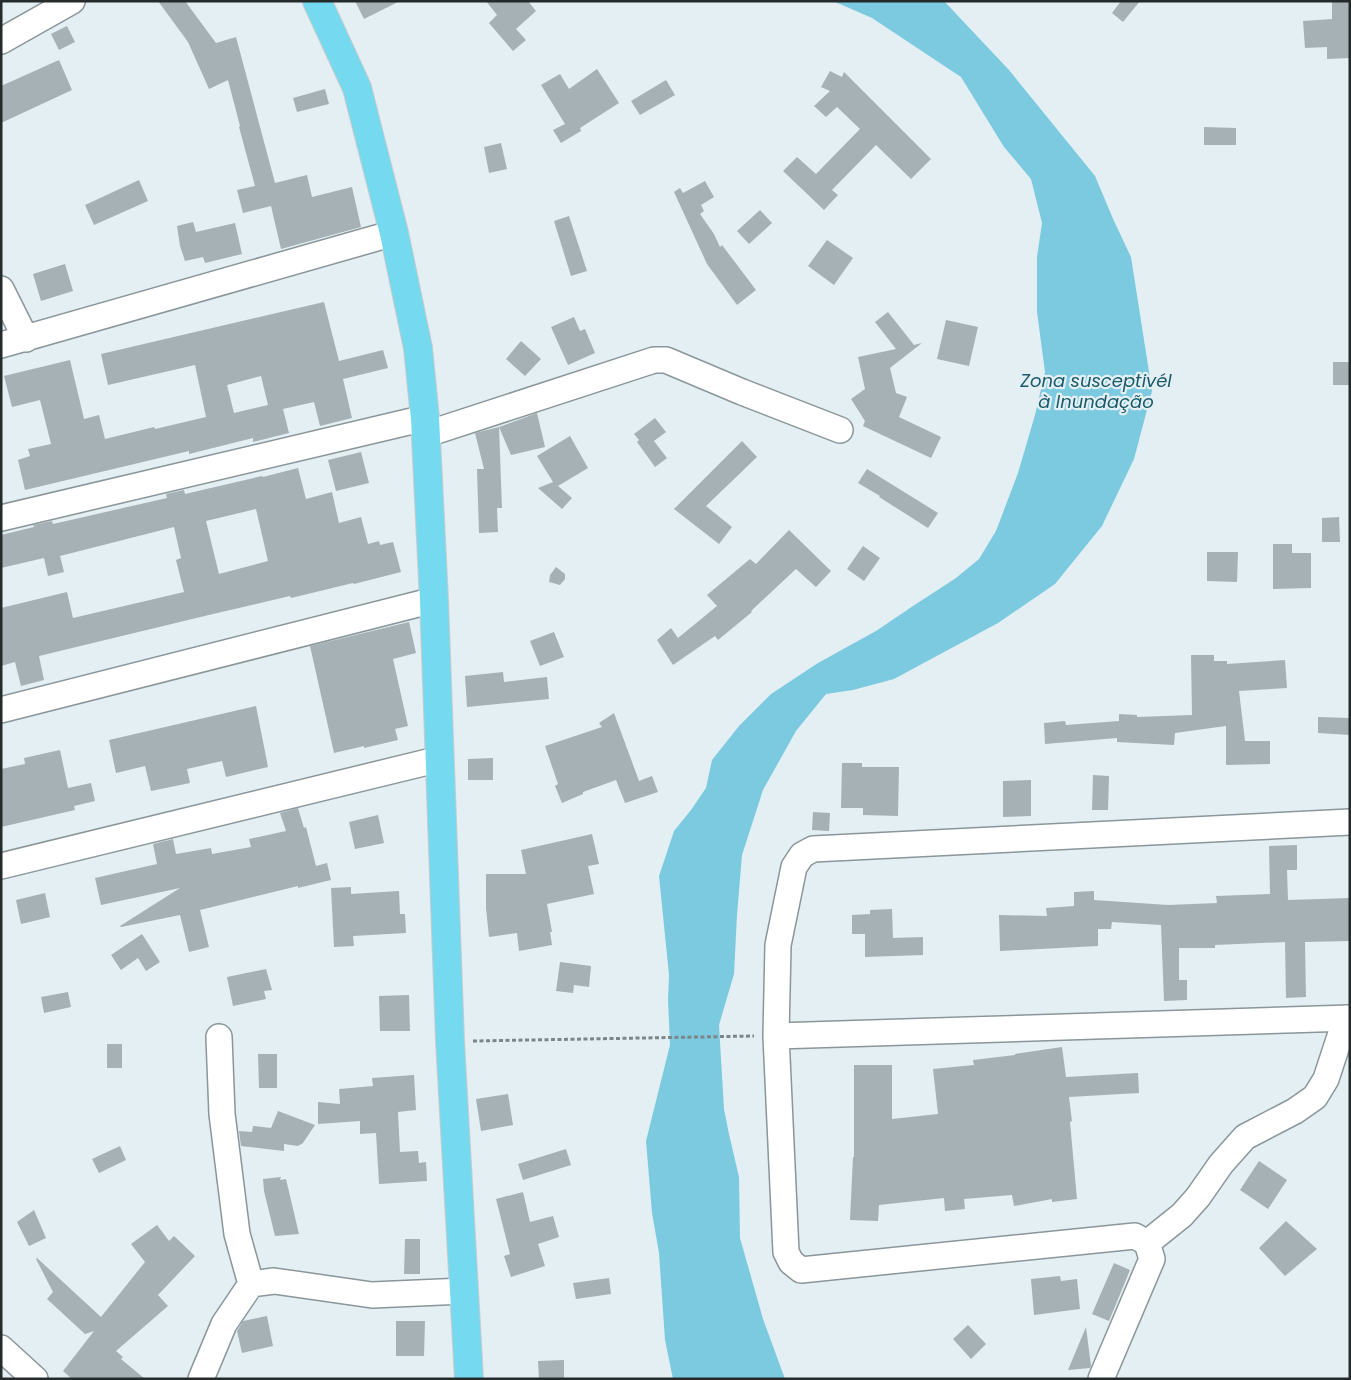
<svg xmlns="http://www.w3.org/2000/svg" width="1351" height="1380" font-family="Poppins,sans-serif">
<rect width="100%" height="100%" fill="#e3eff3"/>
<!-- water -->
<path fill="#7ccae0" d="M833,1H944L1009,70L1095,176L1114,221L1131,257L1152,391L1134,459L1102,526L1055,584L998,623L894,679L853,690L826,694L796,731L763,790L742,855L737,915L734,974L719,1025L724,1109L729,1134L739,1177L740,1238L763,1319L785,1379H673L665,1340L659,1253L652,1213L646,1141L670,1045L668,1000L669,975L659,876L674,831L691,810L706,788L712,760L739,726L771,694L818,663L876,631L913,606L956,578L979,559L996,531L1018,473L1035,415L1045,372L1037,312V257L1042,223L1031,179L1004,147L961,77L872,18Z"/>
<!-- building -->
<path fill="#a5b1b5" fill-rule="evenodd" d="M158,1H185L216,43L236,37L275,183L307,175L312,197L352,187L361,227L281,249L271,206L243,213L237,190L255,186L239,127L240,126L228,80L209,89L188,42Z
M355,1H400L364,19Z
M486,1H528L536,11L516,29L526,40L513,51L489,23L497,15Z
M1121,1H1140L1123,22L1112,13Z
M1332,1H1350V58L1327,59V47L1305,48L1303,21L1332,19Z
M67,26L75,42L59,50L51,34Z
M59,60L72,90L1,123V86Z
M597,69L619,103L580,128L581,131L561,143L553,130L565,124L541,85L560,74L569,89Z
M830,71L842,77L844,72L931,159L911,179L876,145L832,190L838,195L824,210L783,171L797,157L816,174L860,129L837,107L826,117L814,106L830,91L821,87Z
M666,80L675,95L640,115L631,101Z
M325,89L329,104L297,112L293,98Z
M1204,127L1236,128V145H1204Z
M501,143L507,169L489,173L484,147Z
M139,180L148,201L94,225L85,205Z
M705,181L714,197L701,205L704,211L700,214L714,234L720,247L722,245L756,290L737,305L707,264L674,192L680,188L683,193Z
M760,210L772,223L749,244L737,231Z
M569,216L587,271L571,276L554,221Z
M193,222L196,232L235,223L242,254L205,263L203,257L185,261L180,246L177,226Z
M827,240L853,258L834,285L808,266Z
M65,264L73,291L41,301L33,274Z
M324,302L339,361L383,350L388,368L343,379L352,418L320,426L314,402L283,409L289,433L253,442V438L189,454V451L25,490L18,460L30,456L28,449L51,444L40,400L12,407L4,376L70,360L84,419L99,415L105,439L154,427L155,429L206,417L195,365L108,385L101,354ZM261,376L268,405L234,413L227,385Z
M888,312L914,345L922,343L890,368L896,393L907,397L899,417L941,437L931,458L863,426L865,421L851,399L865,389L858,357L896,349L875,322Z
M574,317L580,331L585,329L595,353L568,365L551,327Z
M946,320L978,327L969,366L937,359Z
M521,341L541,359L525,376L506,359Z
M1333,362H1350V385H1333Z
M537,413L545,447L511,455L499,427Z
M655,418L666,432L654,441L667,458L655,467L637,442L639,440L634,434Z
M499,427L502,508H497L498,532L479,533L477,469H484L475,433Z
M570,436L588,468L558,486L572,498L562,509L538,488L553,482L537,456Z
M742,441L757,457L706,506L732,527L719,544L674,509Z
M361,452L369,483L336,491L328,460Z
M298,468L306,499L332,492L339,523L361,517L368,544L379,541L380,545L393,542L401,572L354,584L353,583L291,598L290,596L213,614L39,656L44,680L21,686L15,662L1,666V608L67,592L73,618L184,592L176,560L181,558L174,527L60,556L64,572L48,576L44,558L1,568V535L34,527L33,525L52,521L53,524L167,498L166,494L184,490L185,494L262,476L263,477ZM256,509L268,561L219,574L206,521Z
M867,469L938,513L928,528L879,497L880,496L858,483Z
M1339,517L1340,542H1322V518Z
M789,530L831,571L816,587L796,569L751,611L752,612L718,640L715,636L673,665L657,640L671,628L678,638L717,606L707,595L750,559L756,564Z
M1273,544H1292V553H1311V588L1273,589Z
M863,546L880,558L864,581L847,569Z
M1207,552H1238L1237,582L1207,581Z
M556,567L565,574V579L560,585L549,582L550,575Z
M409,622L416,653L393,659L408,726L395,729L398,740L364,748V746L334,753L310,646Z
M554,632L564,657L540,666L530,641Z
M1191,655H1214V661H1227V664L1285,660L1287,688L1239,691L1245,741H1270V764L1226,765V726L1175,733L1174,745L1117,742V738L1045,744L1044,723L1065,721L1066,725L1119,721V714L1137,715V717L1192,715Z
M503,672L504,682L547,677L549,699L467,707L465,676Z
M256,706L268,767L226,777L222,761L187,769L190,783L151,791L145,766L116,773L109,740Z
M614,713L639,781L652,776L658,792L625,803L616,780L583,792V794L562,803L555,786L558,784L545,746L602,727L599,723Z
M1318,717L1350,718V735L1318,733Z
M60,750L68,788L91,783L95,801L74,806L75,810L1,827V769L25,764L24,758Z
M493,758V780H468V759Z
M842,763H862V767H899L898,816L863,815V808H841Z
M1093,775L1109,776L1108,810H1092Z
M1031,780V816L1003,817V781Z
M298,808L304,828L306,827L316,866L327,863L331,880L298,888V886L200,910L209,947L189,952L180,915L121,927L120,926L180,888L101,905L95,878L157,864L153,844L173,839L176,854L211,848L212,854L251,847L249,839L286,831L280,813Z
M813,812L830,813L829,831L812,830Z
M378,815L384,843L355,849L349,822Z
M592,834L599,864L588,866L594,894L547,904L552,932H550L552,945L519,951L517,933L489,937L486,908V874H526L521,850Z
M1297,845V870H1287L1288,900L1350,898V941L1305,942L1306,997L1286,998L1285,942L1215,945V948H1179V980H1187V1000L1164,1001L1161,925L1112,922L1111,929H1098V946L1000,951L999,915L1047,916L1046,908L1074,906V892L1094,891V900L1168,905L1217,903L1216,896L1270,894L1269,846Z
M351,887V894L399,891L400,914H405L406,933L353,936L354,946L334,947L331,888Z
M45,893L50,917L21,924L16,900Z
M892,909L893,938L923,937V955L865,957V934H852V915L870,914V910Z
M142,934L160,962L146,971L138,958L121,970L111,955Z
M560,962L591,966L589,987L574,985L573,993L556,991Z
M266,969L272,990L264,991L266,999L233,1006L227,977Z
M68,992L71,1007L44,1013L41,997Z
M409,995L410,1031H380L379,996Z
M107,1044H122V1068H107Z
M1062,1047L1066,1077L1138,1073L1139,1093L1069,1097L1072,1121L1070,1122L1077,1199L1052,1202V1199L1014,1206L1012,1195L964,1199L965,1209L945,1211L944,1198L879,1205L878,1221L850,1220L853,1157H854V1065H892V1119L938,1114L933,1069L974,1065L973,1060L1015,1055V1054Z
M258,1054H277V1088H259Z
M414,1075L416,1110L398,1112L400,1152L418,1151L419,1163L426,1162L427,1181L379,1184L376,1133L360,1134V1121L318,1124V1102L340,1104L339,1089L373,1086L372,1078Z
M508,1094L513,1125L481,1131L476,1099Z
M278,1111L315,1125L303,1143L298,1146L284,1144V1151L241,1146L239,1131L252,1132L253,1126L271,1128Z
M120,1146L126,1160L99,1173L92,1159Z
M566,1149L571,1165L523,1180L518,1164Z
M1259,1161L1287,1180L1268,1209L1240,1190Z
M281,1177L280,1180L286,1179L299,1234L275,1236L264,1191L263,1179Z
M523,1192L530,1222L553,1216L559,1237L538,1244L545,1266L511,1277L504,1256L510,1254L496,1199Z
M34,1210L46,1238L29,1246L17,1222Z
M1286,1221L1317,1249L1285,1276L1259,1248Z
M157,1225L169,1241L174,1236L195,1256L158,1295L168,1306L116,1351L123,1357L121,1359L145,1379H72L63,1371L94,1331L85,1334L47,1299L53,1292L36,1259L37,1258L101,1317L145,1262L131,1244Z
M405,1239H420V1274H404Z
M1114,1263L1130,1270L1109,1321L1092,1314Z
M1060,1276L1061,1281L1077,1279L1080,1309L1034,1315L1031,1279Z
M609,1278L611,1294L576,1299L573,1283Z
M267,1316L273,1346L242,1353L237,1331L243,1321Z
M396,1321H425L424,1356H396Z
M968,1325L986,1344L971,1359L953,1339Z
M1086,1327L1091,1366L1090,1368L1068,1370Z
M564,1360V1379H539L538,1361Z"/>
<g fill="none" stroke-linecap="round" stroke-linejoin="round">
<!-- minor casing -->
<g stroke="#8a9699" stroke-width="28">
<path id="minor" d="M1,41L72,1
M1,289L26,339
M1,345L394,233
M427,434L654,360H666L742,392L840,430
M1,518L425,418
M1,710L434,600
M1,866L440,759
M776,1036L1350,1018
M219,1037L222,1114L237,1234L251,1284
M1147,1243L1182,1215L1198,1197L1221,1164L1245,1137L1295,1111L1315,1097L1326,1079L1346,1018
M1,1348L35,1379
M201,1379L224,1324L251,1284L274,1281L372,1295L464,1291
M1101,1379L1152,1259L1147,1243L1135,1236L801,1270L791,1262L786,1252L776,1036L778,945L794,867L802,855L813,849L1350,822"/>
</g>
<!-- major casing -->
<g stroke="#cbcccc" stroke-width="30">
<path id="major" d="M317,1L357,88L394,233L418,348L425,418L434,600L450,1041L469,1379"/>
</g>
<!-- path -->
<path stroke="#7d8588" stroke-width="3" stroke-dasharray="4 2.5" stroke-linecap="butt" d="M473,1041L754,1036"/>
<!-- minor -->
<use href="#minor" stroke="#fff" stroke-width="25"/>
<!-- major -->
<use href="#major" stroke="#75d9ef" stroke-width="28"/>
</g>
<g text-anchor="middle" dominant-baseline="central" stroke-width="4.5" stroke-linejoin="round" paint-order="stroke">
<!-- water labels -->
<g font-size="18" font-style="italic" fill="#1a5a6a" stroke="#e3eff3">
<text x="1096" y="380">Zona susceptivél<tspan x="1096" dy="21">à Inundação</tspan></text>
</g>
</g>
<!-- border -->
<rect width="1351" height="1380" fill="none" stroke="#252a2b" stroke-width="5"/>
</svg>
